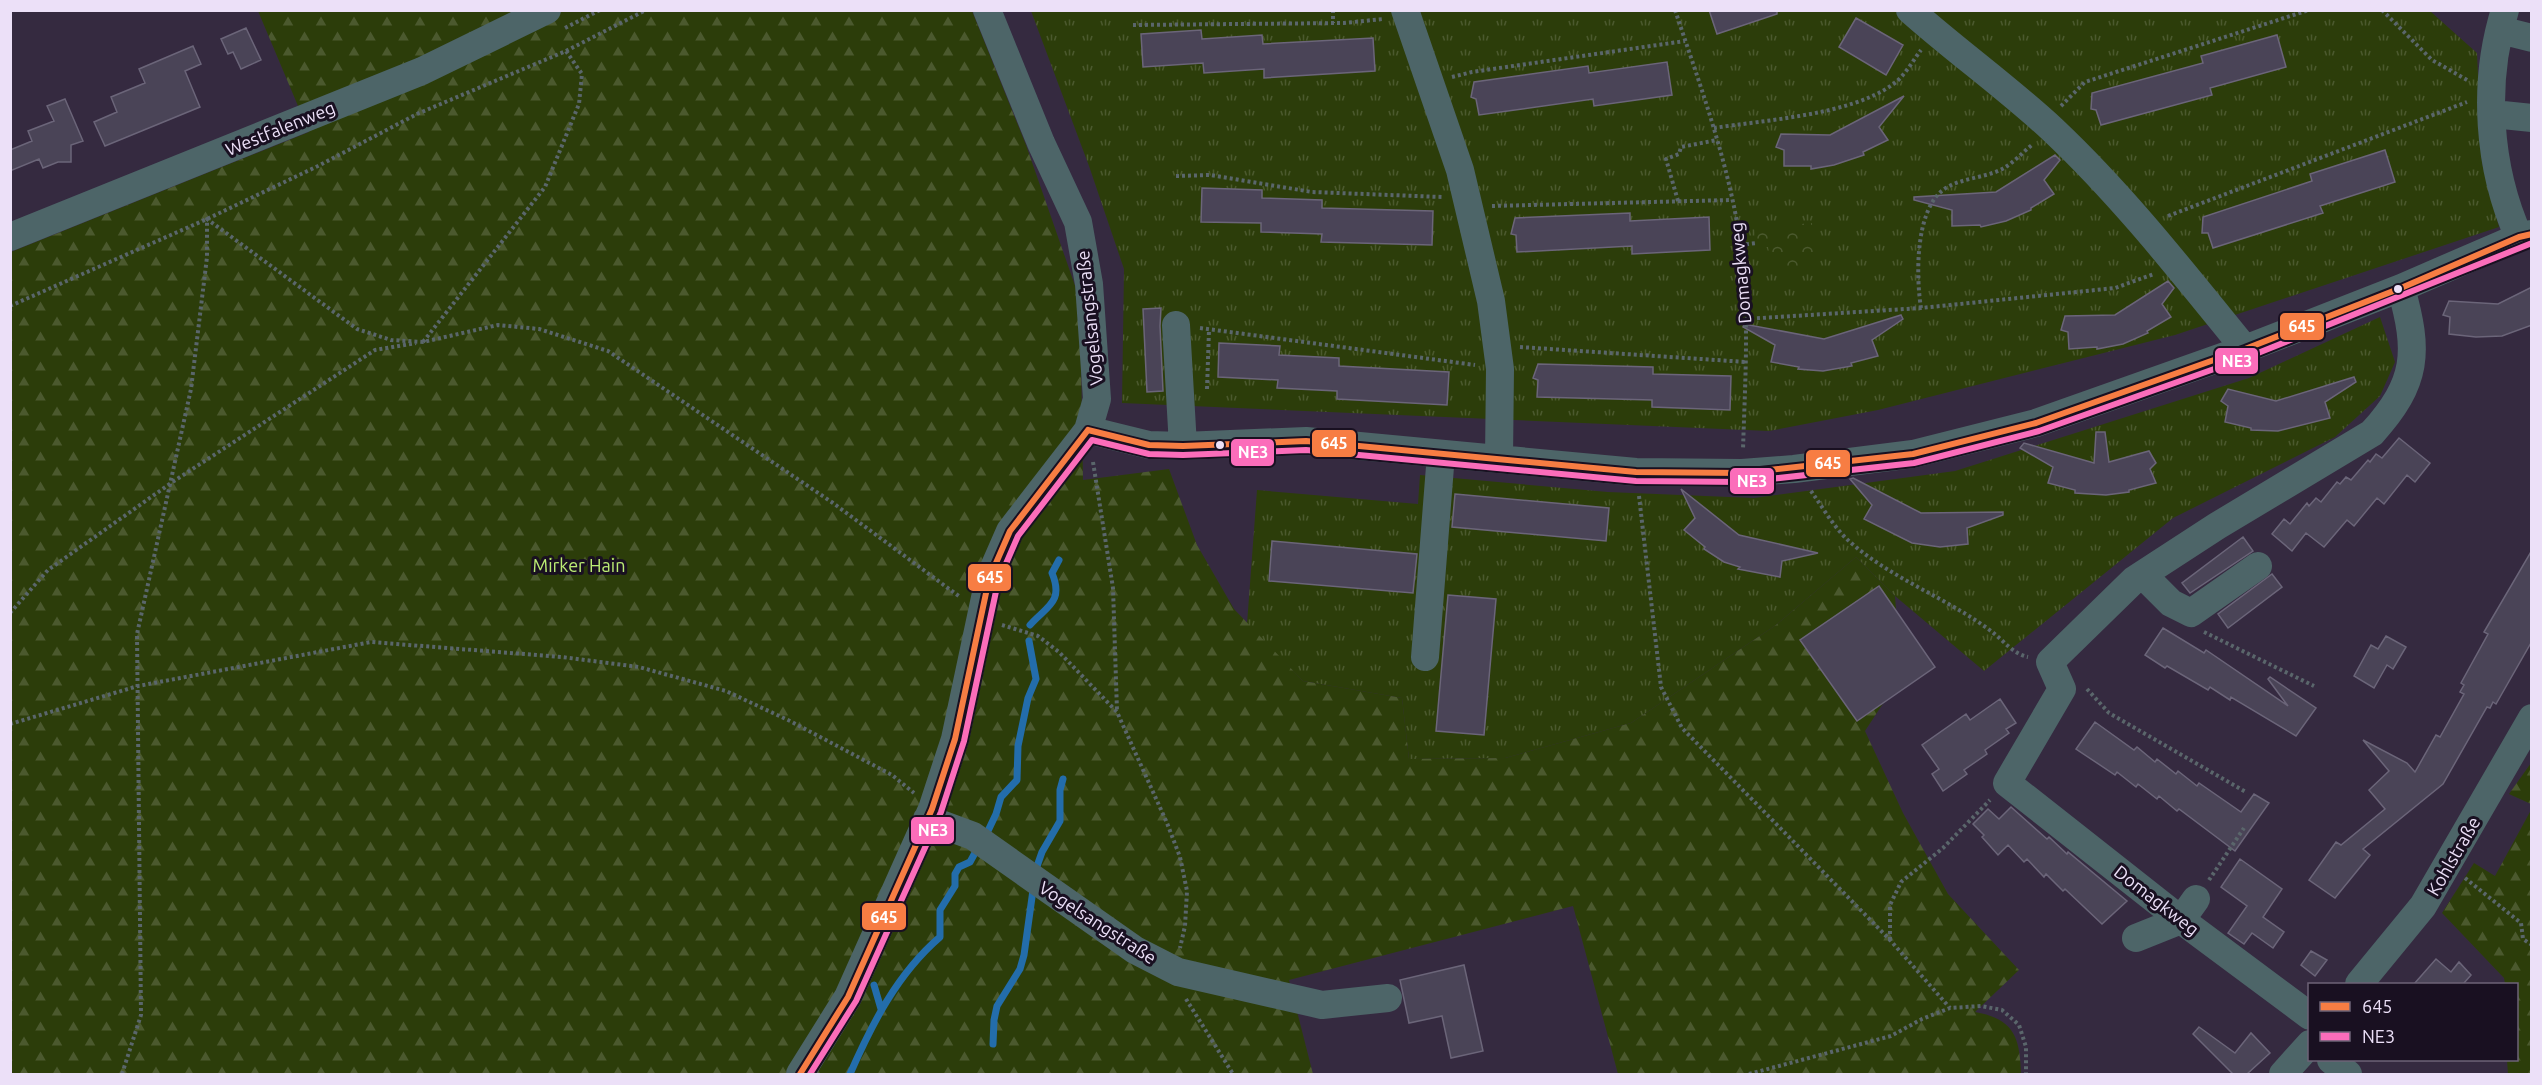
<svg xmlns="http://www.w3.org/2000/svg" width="2542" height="1085" font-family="Ubuntu,sans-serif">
<defs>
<pattern id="grass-tufts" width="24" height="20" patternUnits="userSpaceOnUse" patternTransform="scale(1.5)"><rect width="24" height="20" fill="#2c3d0a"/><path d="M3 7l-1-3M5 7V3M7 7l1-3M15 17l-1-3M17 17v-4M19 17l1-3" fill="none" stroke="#4b592e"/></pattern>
<pattern id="forest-firs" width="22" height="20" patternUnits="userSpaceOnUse" patternTransform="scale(1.5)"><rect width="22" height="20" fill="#2c3d0a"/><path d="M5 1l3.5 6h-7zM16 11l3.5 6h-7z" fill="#4b592e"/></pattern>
<pattern id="park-crowns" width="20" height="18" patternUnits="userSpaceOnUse" patternTransform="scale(1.5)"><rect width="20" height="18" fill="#2c3d0a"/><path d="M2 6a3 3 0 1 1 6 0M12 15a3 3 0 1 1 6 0" fill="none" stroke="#4b592e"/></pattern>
</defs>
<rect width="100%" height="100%" fill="#352a40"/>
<!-- grass -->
<path fill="url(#grass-tufts)" d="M1031,11H2430L2477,53L2482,163L2499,227L2175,335L1878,410L1769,431L1122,403L1124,269L1089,166Z
M2380,317L2395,362L2380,396L2335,437L2173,518L1984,671L1895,596L1856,557L1776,625L1631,723L1505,758L1409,759L1402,698L1303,681L1247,624L1257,490L1418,504L1420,475L1608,492L1754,498L1955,471L2249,378Z"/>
<!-- forest -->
<path fill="url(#forest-firs)" d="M258,11H972L1026,145L1080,300L1083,480L1169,469L1197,545L1234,609L1303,681L1402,698L1409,759L1505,758L1631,723L1776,625L1856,557L1895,596L1901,676L1865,731L1903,813L1948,894L2019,970L1975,1012C2014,1019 2020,1037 2021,1074H1618L1573,906L1289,980L1313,1074H11V252L309,132Z
M2531,763V804L2509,794Z
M2531,810V1074H2508L2507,1060H2516V984H2505L2504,978L2442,913L2474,863L2495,876Z"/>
<!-- park -->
<path fill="url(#park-crowns)" d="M1812,223L1814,266L1773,272L1768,247H1758L1754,228Z"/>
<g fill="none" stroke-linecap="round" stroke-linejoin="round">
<!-- stream -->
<path stroke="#236dab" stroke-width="7" d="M1030,625C1047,606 1064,602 1052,573L1059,560
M987,833L996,814L1001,797L1017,780L1018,746L1028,698L1036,679L1029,641
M1035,872L1042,852L1060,821V790L1063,779
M874,985L881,1009
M993,1044L994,1020L997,1006L1020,969L1024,955L1033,890
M850,1074C872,1024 897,974 940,937V910L955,886V874L959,867L970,862L976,851"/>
</g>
<!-- building -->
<path fill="#4a4457" stroke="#6b6579" stroke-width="1.5" d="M1709,10H1777V14L1717,34Z
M1856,18L1903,45L1886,75L1839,47Z
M246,28L261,60L241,69L233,52L228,54L221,39Z
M1201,30L1202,39L1262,35L1263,44L1373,38L1375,71L1264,78V69L1204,73L1203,63L1143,67L1141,34Z
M2277,35L2286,67L2210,88L2212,95L2101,125L2096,110L2091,109L2092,93L2203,63L2201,56Z
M193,46L201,64L185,71L200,107L105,146L94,122L117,112L111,97L145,83L139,69Z
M1667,62L1672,95L1594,106L1593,99L1479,115L1476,99L1471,97L1474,82L1588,66L1589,73Z
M1904,96L1879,127L1888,140L1863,152L1864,155L1834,165L1811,169V166H1784V150L1776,147L1781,134L1830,135Z
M65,99L83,141L71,145V162H58L43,168L39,159L10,171V150L32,141L28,131L54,121L47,106Z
M2385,150L2395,182L2320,206L2323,213L2213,248L2208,233H2202L2203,217L2312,181L2310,174Z
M2055,155L2060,160L2044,180L2054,194L2031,208V210L2006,221L1981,227L1980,225L1952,226V210L1914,200V197L1996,192Z
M1202,188L1262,190V198L1322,200V208L1433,211L1432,245L1321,242L1322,234L1261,232V223L1201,222Z
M1630,213V221L1709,217L1710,250L1632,254V246L1517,252L1516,235L1511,234L1515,218Z
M2168,281L2174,288L2162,304L2171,317L2147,331L2148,333L2123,344L2097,349V347L2069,349L2068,332L2061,330L2065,316L2115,315Z
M2532,287V325L2502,336L2476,337L2449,334L2450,317L2443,315L2449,301L2498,304Z
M1161,308L1160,326L1163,391L1147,392L1143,309Z
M1901,315L1903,319L1872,340L1878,356L1851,363L1852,366L1823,371L1798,369L1799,367L1771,362L1775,345L1743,327L1744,324L1824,339Z
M1219,343L1280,346L1279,355L1339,358V366L1449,372L1447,405L1337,399V391L1277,388L1278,380L1218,377Z
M1538,364L1653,367V374L1731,376L1730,410L1652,407V400L1537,397L1538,380L1533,378Z
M2354,377L2356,382L2325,402L2330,418L2278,431L2251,430V428L2225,422L2228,406L2221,401L2228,389L2276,401Z
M2096,432H2105L2109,462L2149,451L2156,463L2150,469L2156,483L2129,490V492L2106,495L2075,493V490L2048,483L2053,467L2020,448L2024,443L2094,463Z
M2399,438L2430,463L2415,482L2407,475L2384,504L2377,498L2354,526L2347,520L2324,547L2306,533L2292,551L2272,534L2284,519L2290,524L2307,503L2309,506L2316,498L2321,502L2337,482L2340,484L2346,477L2351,480L2368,460L2370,462L2376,454L2382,458Z
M1853,478L1921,513L2003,512V515L1967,528L1968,544L1940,547L1912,543L1864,519L1872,505L1850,479Z
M1681,489L1739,535L1818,553L1782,561L1780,577L1738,569L1740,567L1724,562L1704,549L1705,547L1684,530L1695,518Z
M1455,494L1609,508L1606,541L1452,527Z
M2243,537L2253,551L2190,593L2182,583Z
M1272,541L1417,554L1413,593L1269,581Z
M2532,550V641L2496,704L2493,702L2490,708L2487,707L2443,784L2363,849L2370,855L2335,898L2309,880L2336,842L2341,845L2385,809L2369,790L2389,771L2363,740L2407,763L2415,772L2436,735L2440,737L2464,694L2460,692L2464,685L2461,683L2488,634L2484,632Z
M2272,574L2282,587L2228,628L2218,614Z
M1879,586L1935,667L1857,721L1800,640Z
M1448,595L1496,599L1484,735L1436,731Z
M2163,628L2204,653L2206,650L2288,706L2268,679L2270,677L2316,708L2296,736L2231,697L2230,700L2210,687L2208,690L2167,666L2165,668L2145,655Z
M2386,636L2406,647L2393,669L2387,665L2374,688L2354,676L2371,645L2378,649Z
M2000,699L2016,723L2006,729L2009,733L1985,750L1987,754L1964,770L1967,774L1943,791L1932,774L1939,769L1922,745L1966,714L1970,720Z
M2095,722L2134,750L2137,747L2155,762L2157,759L2176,774L2178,771L2197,786L2199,783L2241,812L2254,794L2269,803L2235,851L2179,809L2177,811L2159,796L2157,799L2138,784L2136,787L2117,772L2115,775L2076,749Z
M2011,807L2047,839L2049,837L2067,854L2068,852L2127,901L2102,924L2065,889L2063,891L2046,874L2044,877L2027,859L2024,862L2008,845L1998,855L1982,837L1984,835L1973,824L1988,809L1999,819Z
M2240,859L2282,889L2263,917L2284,932L2273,948L2252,933L2244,944L2228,933L2247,906L2221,887Z
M2311,951L2327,960L2315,976L2301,965Z
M2436,959L2451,972L2459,962L2471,975L2464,983L2466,984H2414Z
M1464,965L1483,1051L1451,1058L1442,1016L1409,1023L1400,980Z
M2199,1027L2235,1053L2251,1033L2270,1053L2247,1074H2233L2193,1034Z"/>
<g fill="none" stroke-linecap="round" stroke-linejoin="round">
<!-- path -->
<path stroke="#5a666b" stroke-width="4" stroke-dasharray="3 3" stroke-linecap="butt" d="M1333,10V23
M1675,10C1700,85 1728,161 1740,240C1750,309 1745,381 1743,450
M2382,10L2432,60L2469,81
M1133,25L1344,23L1383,19
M565,28L600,10
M566,51L646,10
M1452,77L1472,72L1685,41
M2061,106L2085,82L2309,10
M1714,128C1765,120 1850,115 1892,85C1904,77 1912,62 1921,50
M1176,176L1210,175L1312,192L1442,197
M1678,201L1666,159L1679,154L1681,147L1717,140
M1492,206L1731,200
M2168,216L2467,102
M1740,245L1757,243
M10,306L207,219L318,166L417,114L566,51L582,74L579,104L545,187L423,342
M1921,308C1916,277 1915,211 1943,190C1958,178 1987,178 2004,168C2014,162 2023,152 2033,144
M1745,319L1921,308L2115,288L2154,274
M1200,328L1475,365
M1520,347L1746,362
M1207,389L1209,330
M1093,462L1113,588L1117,711
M1811,491C1823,508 1835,529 1850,542C1892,579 1947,598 1991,631C2003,640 2013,654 2028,657
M1639,496L1661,687L1682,728L1890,940L1950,1008
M10,613L48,570L171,483L375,350L416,343
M1002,625L1038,636L1059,652L1117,712L1167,823L1180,857L1187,891L1185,926L1180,948
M2204,632L2314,686
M2087,689L2109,713L2246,792
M10,724L138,686L371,642L562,657L639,667L726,691L790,721L892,775L914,793
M2465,878L2521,923L2523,939L2532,945
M2209,880L2244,828
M1890,940V905L1901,882L1943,848L1990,800
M1186,999L1233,1074
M122,1074L141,1015L137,634L191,389L207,257V219L357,329L391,340L423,342L498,325L539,329L608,351L833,503L960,597
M1749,1074L1891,1036L1922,1019L1950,1008L1981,1006L2002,1010L2019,1025L2026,1047V1074"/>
<!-- minor -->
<path stroke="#4d6568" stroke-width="28" d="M1405,10L1460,170L1491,301L1500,369L1499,458
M1910,10C1956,51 2008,88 2053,130C2124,197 2184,274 2245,349
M2505,10C2482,83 2488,168 2519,237
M2500,30L2532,38
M2493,114L2532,118
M10,237L422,71L547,10
M1176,325L1183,446
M1088,430L1149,445L1183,446L1306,441L1636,472L1742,473L1794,469L1913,454L2036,423L2245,349L2401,288L2519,237L2532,234
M2143,575L2171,603L2191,613L2258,566
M1425,657L1441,454
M927,819L973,836L1135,950L1178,972L1322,1005L1388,998
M2136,938L2181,920L2196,899
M2359,984L2423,906L2532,718
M2310,1016L2181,920L2007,783L2062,689L2050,662L2134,580L2217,526L2372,433C2418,382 2419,352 2401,288
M2331,1060L2348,1074
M800,1074L848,997L932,809L955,739L989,579L1010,531L1088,430L1097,399L1089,284L1078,222L1041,143L987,10
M2283,1074L2310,1044"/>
<!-- bus-1 casing -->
<g stroke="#191021" stroke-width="10">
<path id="bus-1" d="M1088,430L1149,445L1183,446L1306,441L1636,472L1742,473L1913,454L2036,423L2245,349L2401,288L2519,237L2532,234
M800,1074L848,997L932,809L955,739L989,579L1010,531L1088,430"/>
</g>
<!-- bus-2 casing -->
<g stroke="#191021" stroke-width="10">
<path id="bus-2" d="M810,1074L856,1001L941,812L964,741L998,582L1018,536L1092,440L1149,454L1183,455L1306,450L1636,481L1743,482L1914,463L2039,431L2248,357L2532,243"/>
</g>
<!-- bus-1 -->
<use href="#bus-1" stroke="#f77d43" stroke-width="6"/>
<!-- bus-2 -->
<use href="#bus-2" stroke="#fb6dba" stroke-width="6"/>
</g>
<!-- markers -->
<g fill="#ece0f8" stroke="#191021" stroke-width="2">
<circle cx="2398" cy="289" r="5"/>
<circle cx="1220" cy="445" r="5"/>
</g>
<g text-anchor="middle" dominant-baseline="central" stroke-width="6" stroke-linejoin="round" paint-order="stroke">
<!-- street labels -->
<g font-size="18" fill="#ece0f8" stroke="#191021">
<text transform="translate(280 128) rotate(-22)">Westfalenweg</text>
<text transform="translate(1740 273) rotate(-95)">Domagkweg</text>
<text transform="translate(1089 318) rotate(-96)">Vogelsangstraße</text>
<text transform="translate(2453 856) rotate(-60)">Kohlstraße</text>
<text transform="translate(2157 900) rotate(38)">Domagkweg</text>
<text transform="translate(1098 922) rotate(33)">Vogelsangstraße</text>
</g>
<!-- park labels -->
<g font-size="18" fill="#bbec74" stroke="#191021">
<text x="579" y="565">Mirker Hain</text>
</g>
</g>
<g stroke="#191021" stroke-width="2">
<rect x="2279" y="312" width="46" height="29" rx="6" fill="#f77d43"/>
<rect x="2214" y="347" width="45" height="28" rx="6" fill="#fb6dba"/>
<rect x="1311" y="429" width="46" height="29" rx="6" fill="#f77d43"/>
<rect x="1230" y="438" width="45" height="29" rx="6" fill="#fb6dba"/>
<rect x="1805" y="449" width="46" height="29" rx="6" fill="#f77d43"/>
<rect x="1729" y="467" width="46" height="28" rx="6" fill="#fb6dba"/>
<rect x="967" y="563" width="45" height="29" rx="6" fill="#f77d43"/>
<rect x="910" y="816" width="45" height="29" rx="6" fill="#fb6dba"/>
<rect x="861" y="902" width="46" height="29" rx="6" fill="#f77d43"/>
</g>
<g font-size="16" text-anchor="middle" font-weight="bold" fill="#fff">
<text x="2302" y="332">645</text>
<text x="2237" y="367">NE3</text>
<text x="1334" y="449">645</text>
<text x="1253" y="458">NE3</text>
<text x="1828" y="469">645</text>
<text x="1752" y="487">NE3</text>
<text x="990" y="583">645</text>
<text x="933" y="836">NE3</text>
<text x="884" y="923">645</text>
</g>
<!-- border -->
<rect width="2542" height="1085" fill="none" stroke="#ece0f8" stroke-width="24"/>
<!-- legend -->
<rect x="2308" y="983" width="210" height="78" fill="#191021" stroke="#6d6377" stroke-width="1.5"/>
<rect x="2320" y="1002" width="30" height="9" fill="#f77d43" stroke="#6d6377" stroke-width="1.5"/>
<text x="2362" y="1013" font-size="18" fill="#ece0f8">645</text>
<rect x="2320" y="1032" width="30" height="9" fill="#fb6dba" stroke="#6d6377" stroke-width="1.5"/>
<text x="2362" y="1043" font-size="18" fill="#ece0f8">NE3</text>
</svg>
